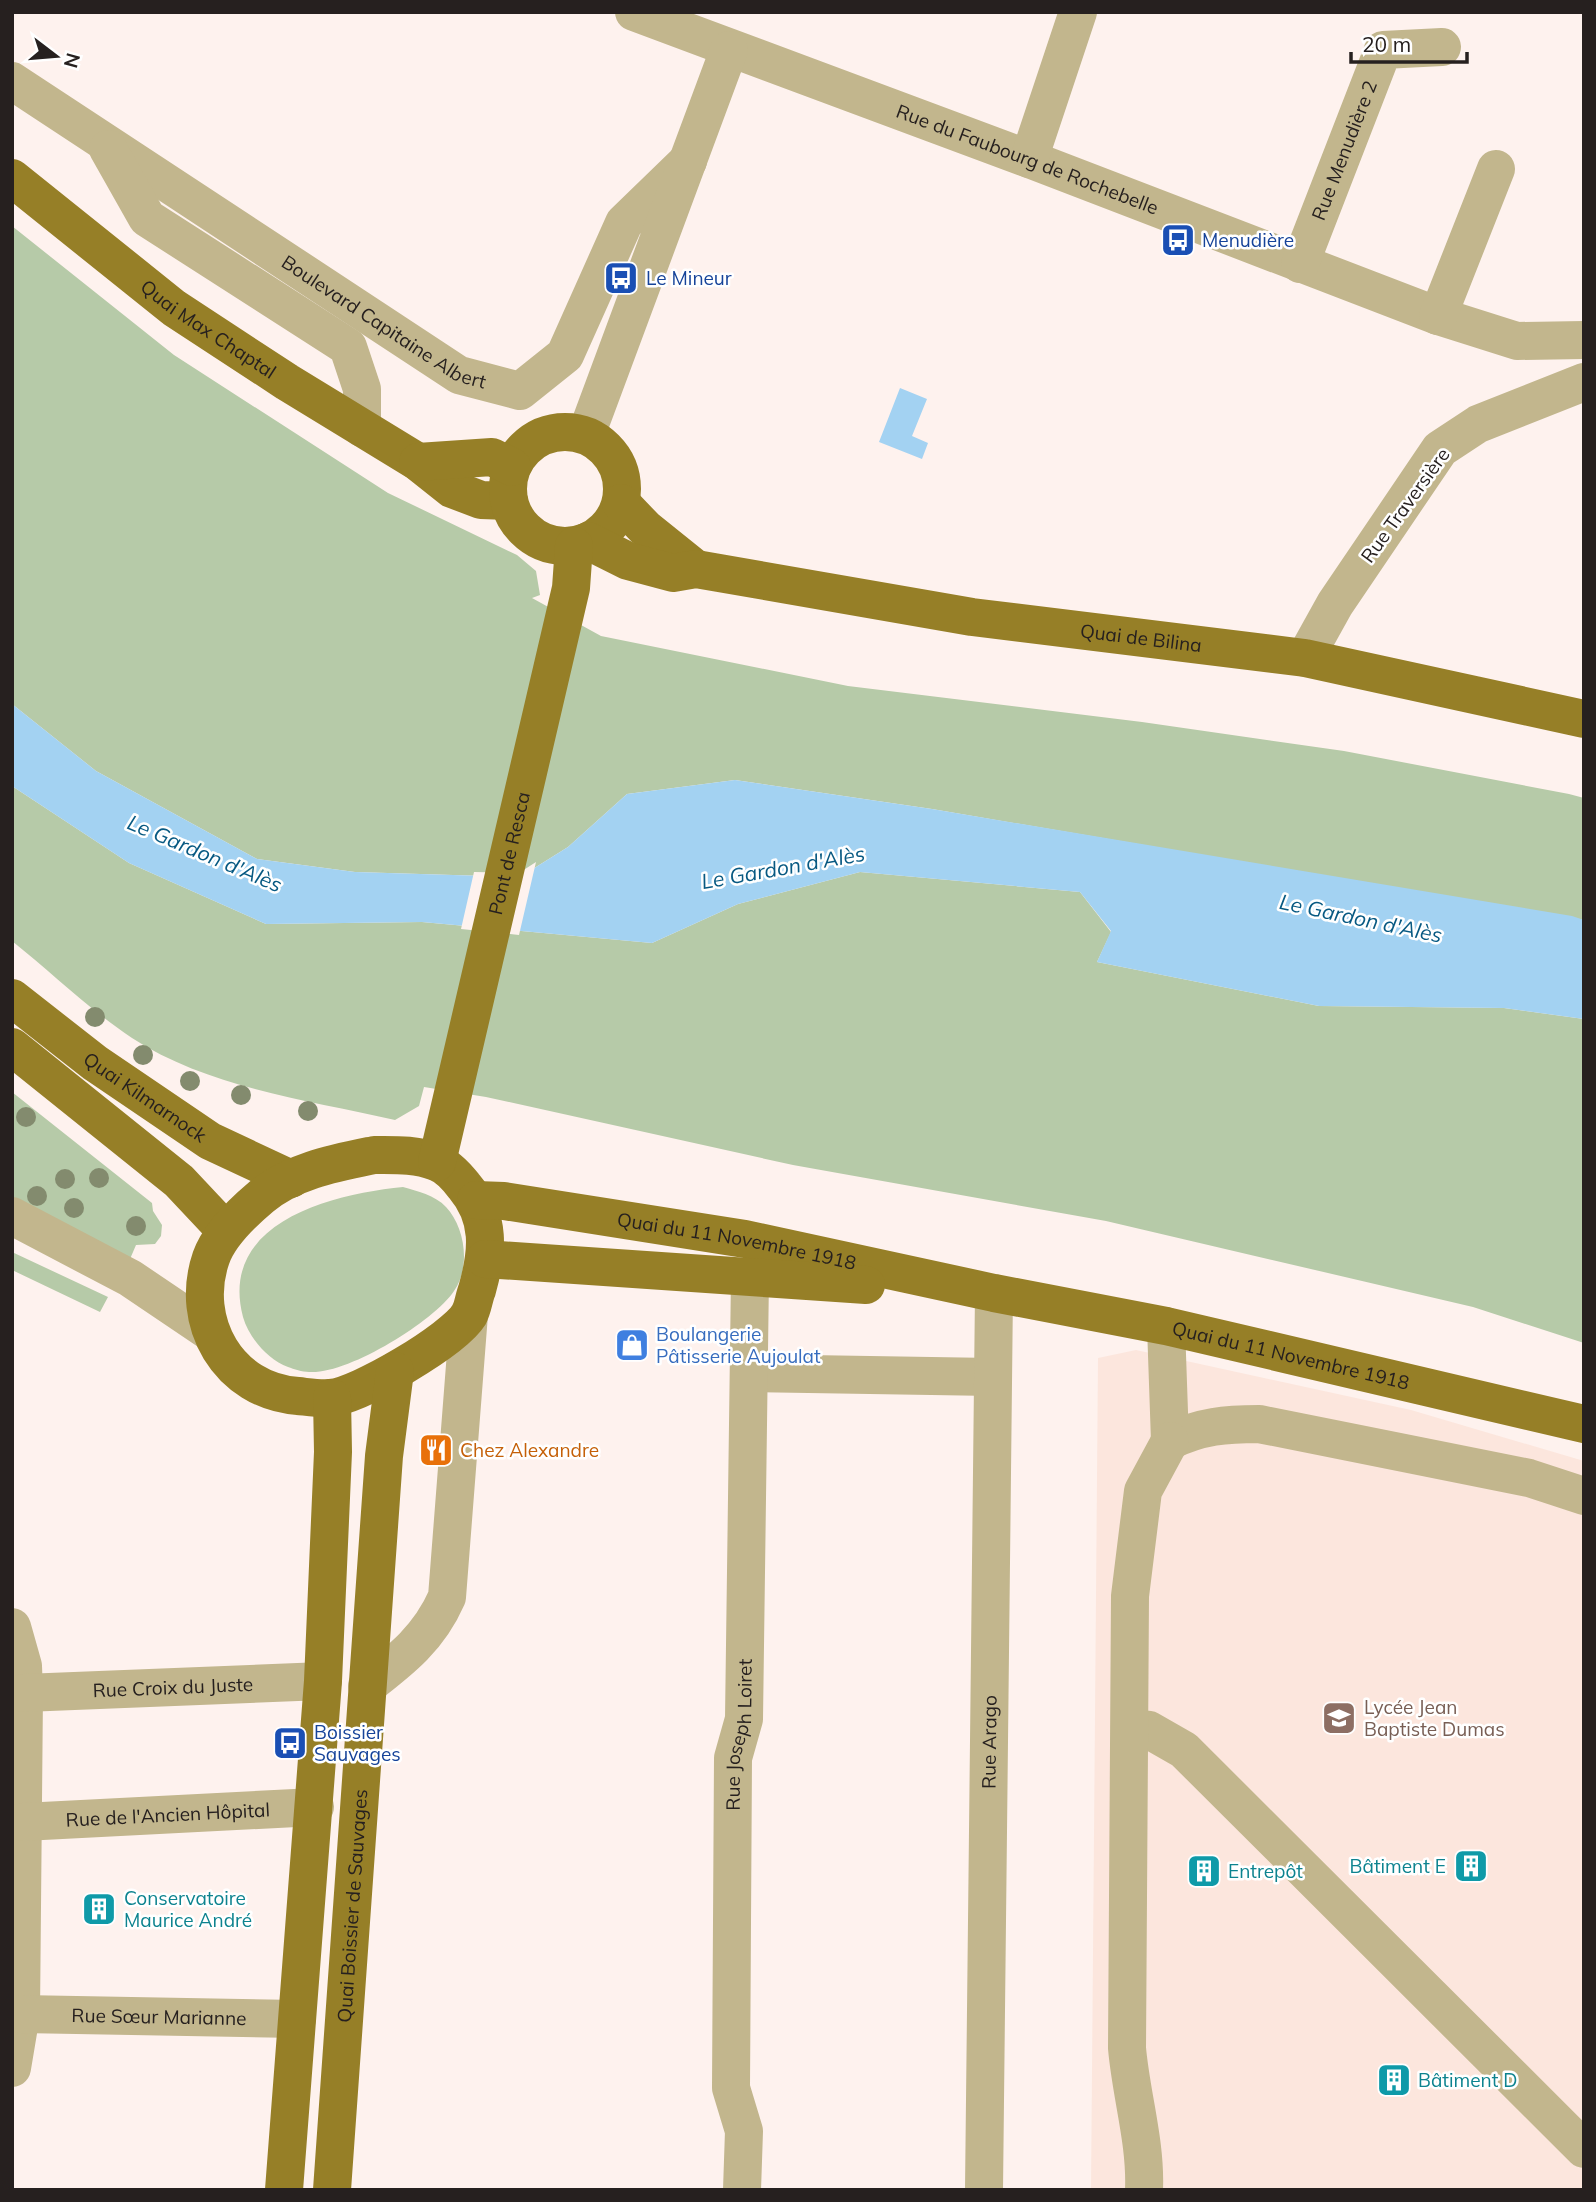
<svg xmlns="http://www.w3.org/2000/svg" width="1596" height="2202" font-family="Mulish,sans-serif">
<rect width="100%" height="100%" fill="#fef2ee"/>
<!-- built -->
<path fill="#fce6dd" d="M1136,1350L1411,1410L1584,1461V2190H1091L1098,1358Z"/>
<!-- green -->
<path fill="#b6caa8" d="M12,226L174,355L388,493L517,555L536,571L540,595L532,598L601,636L848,686L1142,722L1344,751L1569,794L1584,798V920L932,809L735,780L627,794L568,847L520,877L355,872L257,859L96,771L12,704Z
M12,786L129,863L266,924L422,922L652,943L738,904L860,872L1080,892L1111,932L1097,962L1319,1006L1504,1008L1584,1019V1343L1473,1307L1106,1221L793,1165L486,1097L424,1087L419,1106L395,1120C308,1100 209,1088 132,1038C90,1010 52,973 12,941Z
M12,1092L152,1203L153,1211L162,1225L161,1236L155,1244L136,1245L130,1259L12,1201Z
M403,1187C417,1191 435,1195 446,1207C465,1227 471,1267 454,1291C433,1322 347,1375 309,1372C302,1372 294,1369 288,1367C268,1360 249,1338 243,1317C218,1222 332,1194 403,1187Z
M12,1252L108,1297L100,1312L12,1270Z"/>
<!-- water -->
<path fill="#a3d2f2" d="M900,388L927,399L912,436L928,443L922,459L879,442Z
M12,704L96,771L257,859L355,872L520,877L568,847L627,794L735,780L932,809L1572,916L1584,920V1019L1504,1008L1319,1006L1097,962L1111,931L1080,892L860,872L738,904L652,943L422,922L266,924L129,863L12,786Z"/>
<!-- pier -->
<path fill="#fef2ee" d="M536,862L519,935L461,929L474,872L519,873Z"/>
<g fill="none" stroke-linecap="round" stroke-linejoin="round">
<!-- minor -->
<g stroke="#c2b68d" stroke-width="38">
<path id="s1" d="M634,12L1029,159L1438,316L1517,341L1584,340"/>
<path id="s2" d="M12,81L459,375L520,391L565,355L624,223L688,161"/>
<path d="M108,149L147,218L348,347L362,389V428"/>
<path d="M1029,159L1078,12"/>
<path id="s3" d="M1300,264L1383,50L1442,47"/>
<path d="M1438,316L1496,169"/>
<path d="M586,435L729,50"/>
<path d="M1305,658L1335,604L1440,449L1478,424L1584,382"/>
<path d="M12,1216L130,1278L210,1332"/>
<path d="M1166,1326L1170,1441C1201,1426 1226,1424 1259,1424L1529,1478L1584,1496"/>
<path d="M749,1373L993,1377"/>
<path d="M12,1627L23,1666L24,1693L21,2014L12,2068"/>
<path d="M367,1686C402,1659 429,1638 447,1597L469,1314"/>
<path id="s4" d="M24,1693L323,1681"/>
<path d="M1131,1728L1149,1730L1184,1750L1584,2149"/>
<path id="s5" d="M23,1822L315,1807"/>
<path id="s6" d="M21,2014L297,2019"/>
<path id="s7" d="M742,2190L744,2131L731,2088L733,1758L744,1719L750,1277"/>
<path id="s8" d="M984,2190L994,1293"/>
<path d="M1144,2190C1146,2142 1131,2095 1127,2048L1130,1596L1143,1491L1170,1441"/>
</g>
<!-- major -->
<g stroke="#967f27" stroke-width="38">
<path id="s9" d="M12,178L174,308L287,382L418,462L452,489L481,500L509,501"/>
<circle cx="565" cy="489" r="57"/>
<path d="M418,462L492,457L512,467"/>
<path d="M621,503L645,528L696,569"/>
<path id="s10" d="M588,541L628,561L673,573L696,569L972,617L1305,658L1584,719"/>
<path id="s11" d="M12,998L95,1063L210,1141L291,1179"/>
<path d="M12,1047L179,1181L226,1231"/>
<path d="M374,1155C394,1155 417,1154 436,1162C447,1166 457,1177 464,1186C491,1218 488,1251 477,1290C474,1297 473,1308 469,1315C453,1340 359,1396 330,1398C320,1399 308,1397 298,1396C228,1391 189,1322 211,1258C219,1235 242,1213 261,1197C292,1171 335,1163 374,1155Z"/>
<path id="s12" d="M437,1162L571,588L574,546"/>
<path id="s13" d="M476,1200L504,1201L745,1239L994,1293L1166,1326L1584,1424"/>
<path d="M485,1259L866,1285"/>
<path d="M284,2190L323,1681L333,1452L332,1398"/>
<path id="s14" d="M332,2190L384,1456L395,1371"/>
</g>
</g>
<!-- trees -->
<g fill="#838b6e">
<circle cx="95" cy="1017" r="10"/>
<circle cx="143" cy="1055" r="10"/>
<circle cx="190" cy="1081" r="10"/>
<circle cx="241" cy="1095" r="10"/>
<circle cx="308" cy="1111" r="10"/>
<circle cx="26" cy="1117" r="10"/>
<circle cx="99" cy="1178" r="10"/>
<circle cx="65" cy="1179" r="10"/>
<circle cx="37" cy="1196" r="10"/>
<circle cx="74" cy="1208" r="10"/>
<circle cx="136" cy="1226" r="10"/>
</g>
<!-- icons -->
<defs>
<g id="bus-square" transform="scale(1.75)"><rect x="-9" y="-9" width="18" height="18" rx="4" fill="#1a4fb4" stroke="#fff"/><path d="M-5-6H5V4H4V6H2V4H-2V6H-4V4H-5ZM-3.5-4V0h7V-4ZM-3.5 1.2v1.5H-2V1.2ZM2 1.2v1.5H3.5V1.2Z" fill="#fff"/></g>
<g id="shop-square" transform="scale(1.75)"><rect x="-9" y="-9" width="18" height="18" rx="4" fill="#3f7fe0" stroke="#fff"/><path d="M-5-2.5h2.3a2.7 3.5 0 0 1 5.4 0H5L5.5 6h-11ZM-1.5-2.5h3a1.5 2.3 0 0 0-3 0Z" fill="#fff"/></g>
<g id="restaurant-square" transform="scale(1.75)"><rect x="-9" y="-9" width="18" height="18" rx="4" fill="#e8710a" stroke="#fff"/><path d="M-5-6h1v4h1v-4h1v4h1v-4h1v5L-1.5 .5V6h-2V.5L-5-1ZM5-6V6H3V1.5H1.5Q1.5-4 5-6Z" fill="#fff"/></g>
<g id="school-square" transform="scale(1.75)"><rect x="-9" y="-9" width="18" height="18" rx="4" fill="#8d6e63" stroke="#fff"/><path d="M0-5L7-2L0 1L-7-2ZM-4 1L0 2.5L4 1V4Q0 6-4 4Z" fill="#fff"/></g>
<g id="building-square" transform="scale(1.75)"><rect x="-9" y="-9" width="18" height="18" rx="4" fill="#0f9aa8" stroke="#fff"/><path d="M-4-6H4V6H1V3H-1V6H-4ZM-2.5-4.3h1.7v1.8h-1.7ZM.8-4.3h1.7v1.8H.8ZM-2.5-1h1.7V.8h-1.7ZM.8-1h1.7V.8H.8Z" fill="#fff"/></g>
</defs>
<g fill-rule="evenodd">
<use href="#bus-square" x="1178" y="240"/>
<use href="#bus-square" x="621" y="278"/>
<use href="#shop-square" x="632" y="1345"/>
<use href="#restaurant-square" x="436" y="1450"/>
<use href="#school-square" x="1339" y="1718"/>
<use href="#bus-square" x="290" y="1743"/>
<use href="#building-square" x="1471" y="1866"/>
<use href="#building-square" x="1204" y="1871"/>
<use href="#building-square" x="99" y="1909"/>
<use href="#building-square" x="1394" y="2080"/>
</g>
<g text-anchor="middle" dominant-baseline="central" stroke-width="5" stroke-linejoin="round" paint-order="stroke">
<!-- street labels -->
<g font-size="19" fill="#26201f" stroke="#fff">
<text stroke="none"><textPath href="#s3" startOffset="122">Rue Menudière 2</textPath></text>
<text stroke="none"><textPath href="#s1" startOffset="420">Rue du Faubourg de Rochebelle</textPath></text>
<text stroke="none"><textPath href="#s2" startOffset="444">Boulevard Capitaine Albert</textPath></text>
<text stroke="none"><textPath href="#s9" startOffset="248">Quai Max Chaptal</textPath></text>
<text transform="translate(1405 505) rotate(-54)">Rue Traversière</text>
<text stroke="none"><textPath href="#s10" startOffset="565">Quai de Bilina</textPath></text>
<text stroke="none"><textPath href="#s12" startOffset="317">Pont de Resca</textPath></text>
<text stroke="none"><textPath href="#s11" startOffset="166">Quai Kilmarnock</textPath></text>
<text stroke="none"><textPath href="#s13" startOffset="264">Quai du 11 Novembre 1918</textPath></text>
<text stroke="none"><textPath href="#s13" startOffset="830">Quai du 11 Novembre 1918</textPath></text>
<text stroke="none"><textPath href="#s4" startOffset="149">Rue Croix du Juste</textPath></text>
<text stroke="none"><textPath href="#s7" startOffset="458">Rue Joseph Loiret</textPath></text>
<text stroke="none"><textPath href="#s8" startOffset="448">Rue Arago</textPath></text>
<text stroke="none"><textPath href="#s5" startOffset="145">Rue de l'Ancien Hôpital</textPath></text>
<text stroke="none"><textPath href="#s14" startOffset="285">Quai Boissier de Sauvages</textPath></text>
<text stroke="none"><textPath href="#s6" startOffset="138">Rue Sœur Marianne</textPath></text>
</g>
<!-- transit labels -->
<g font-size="19" fill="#164399" stroke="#fff" text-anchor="start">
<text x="1202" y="240">Menudière</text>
<text x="646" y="278">Le Mineur</text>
<text x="314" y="1732">Boissier<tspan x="314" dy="22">Sauvages</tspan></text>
</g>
<!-- shop labels -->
<g font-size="19" fill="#366cbe" stroke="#fff" text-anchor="start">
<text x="656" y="1334">Boulangerie<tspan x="656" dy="22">Pâtisserie Aujoulat</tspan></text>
</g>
<!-- food labels -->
<g font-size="19" fill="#c56008" stroke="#fff" text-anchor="start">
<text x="460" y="1450">Chez Alexandre</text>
</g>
<!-- education labels -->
<g font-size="19" fill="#785e54" stroke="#fff" text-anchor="start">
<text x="1364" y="1707">Lycée Jean<tspan x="1364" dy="22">Baptiste Dumas</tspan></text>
</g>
<!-- culture labels -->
<g font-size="19" fill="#0d838f" stroke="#fff" text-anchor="start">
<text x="1446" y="1866" text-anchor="end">Bâtiment E</text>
<text x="1228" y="1871">Entrepôt</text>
<text x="124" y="1898">Conservatoire<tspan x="124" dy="22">Maurice André</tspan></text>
<text x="1418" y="2080">Bâtiment D</text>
</g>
<!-- water labels -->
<g font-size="21" font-style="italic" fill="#075982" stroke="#fff">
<text transform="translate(205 853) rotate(23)">Le Gardon d'Alès</text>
<text transform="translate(783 867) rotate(-10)">Le Gardon d'Alès</text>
<text transform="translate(1361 918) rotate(12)">Le Gardon d'Alès</text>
</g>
</g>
<!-- border -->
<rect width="1596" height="2202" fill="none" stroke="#26201f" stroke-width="28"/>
<!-- north arrow -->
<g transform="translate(56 56) rotate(106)" stroke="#ffffff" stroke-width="5" paint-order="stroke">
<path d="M0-5L12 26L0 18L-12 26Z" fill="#26201f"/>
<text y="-10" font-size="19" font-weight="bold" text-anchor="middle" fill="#26201f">N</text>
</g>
<!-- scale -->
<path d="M1351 52v10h116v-10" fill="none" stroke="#26201f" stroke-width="3.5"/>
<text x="1362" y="52" font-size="21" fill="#26201f" stroke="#ffffff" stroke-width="5" paint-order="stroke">20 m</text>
</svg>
